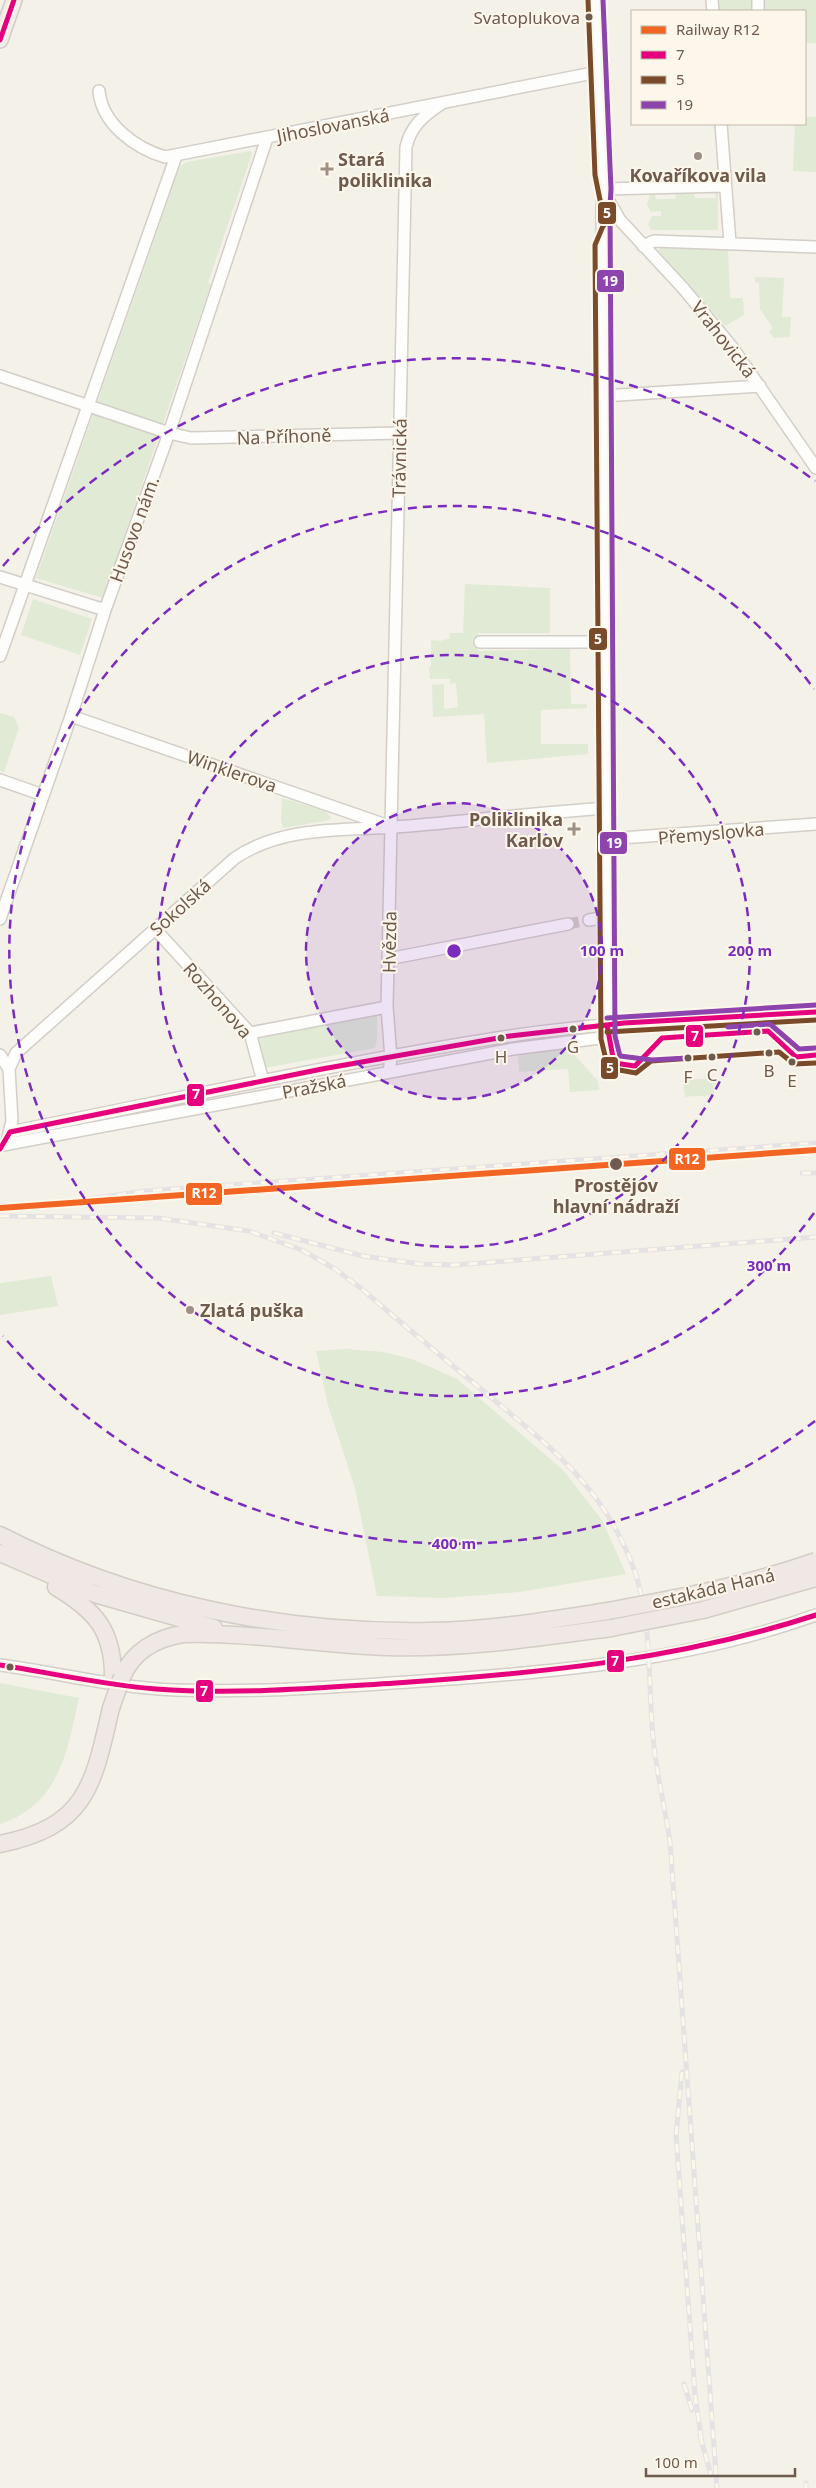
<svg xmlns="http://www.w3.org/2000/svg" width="816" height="2488" font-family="'Noto Sans',sans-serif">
<rect width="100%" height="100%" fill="#f4f1e9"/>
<!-- green -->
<path fill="#e0ead5" d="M718,0H754V11H719Z
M765,0H816V43H805V11H765Z
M805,117H816V172L793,171L795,124H805Z
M251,151L252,154L208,283L211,284L103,598L36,578L180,166L187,162Z
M675,191H693L695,198H716L714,191H718V230H651L648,224L652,216H661V211L651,212L647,205L651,192H654L656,199H676Z
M662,246L728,248L730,298H743L744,315L725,326L658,250Z
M755,277L784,278L782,317H791L790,337L774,338L769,332L773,328L760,309L759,282L755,283Z
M465,584L550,588V633H478V651L570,649L571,704H587V708L541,710V744H588V754L487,763L484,714L433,717L432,685L444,684V709L458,707L456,683L450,684V679H430L429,667H431V640L442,641V640L449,639L450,633H463Z
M33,599L92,619L80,655L21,635Z
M0,713L14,717L19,728L4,772L0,771Z
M282,798L325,811L331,817L329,820L284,828L281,821Z
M377,1015V1040L375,1048L264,1068L258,1036Z
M560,1050L571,1051L598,1081L599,1090L570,1092L568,1069L519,1072L518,1057L520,1054Z
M713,1078L714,1095L685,1097L683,1080Z
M51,1276L58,1306L0,1315V1283Z
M347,1349L383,1352L412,1359L457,1379L563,1470L602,1520L626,1574L519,1592L445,1598L377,1596L355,1488L328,1405L316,1351Z
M0,1683L79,1698C67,1752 60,1804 0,1824Z"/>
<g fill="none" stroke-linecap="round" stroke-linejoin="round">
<!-- minor-tunnel -->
<path stroke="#d3ccc2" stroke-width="11" stroke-dasharray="11 5.5" stroke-linecap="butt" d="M568,924L589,920"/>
<!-- minor casing -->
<g stroke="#d3cec7" stroke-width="14">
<path id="minor" d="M595,0L602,174L607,198L620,220L683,288L732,347L816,468
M712,0L713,11
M758,0V11
M99,91C102,124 135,148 165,157L598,72
M721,124L730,243
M604,189L725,186
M643,246L654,241L816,247
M0,376L169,433L191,438L399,433
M603,396L760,386
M0,577L105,610
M480,642H606
M0,656L176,156
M71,716L386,825
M0,780L43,795
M607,839L816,824
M0,919L71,716L105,610L169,433L267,138
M589,920L607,917
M155,929L250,1033L263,1081
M388,959L568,924
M250,1033L387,1007
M0,1055L9,1069L12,1121L8,1137
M9,1069L16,1053L235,858C285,824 351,831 409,826C474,820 540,813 606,808
M389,1072L391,1058L387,1007L406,147C411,126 423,116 441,104
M10,1132C176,1099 342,1062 510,1036C611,1021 714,1018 816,1012
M3,1145L513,1049L608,1037L602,207L604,189
M0,1665C59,1673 117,1688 176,1690C253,1693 332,1687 408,1682C546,1673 685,1662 816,1615"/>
</g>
<!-- major casing -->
<g stroke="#d3cdc6" stroke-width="18">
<path id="major" d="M0,40L14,0"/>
</g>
<!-- highway casing -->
<g stroke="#d3cdc6" stroke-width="19">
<path id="highway" d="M0,1535C132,1603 283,1634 431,1631C491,1630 550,1620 608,1611
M0,1553L95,1594L214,1628
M56,1587C94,1610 113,1629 113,1676
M122,1677C133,1651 157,1638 183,1634C251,1632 320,1645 388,1647C463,1649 537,1638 611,1628
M0,1844C87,1826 93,1786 111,1708"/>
</g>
<!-- minor -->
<use href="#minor" stroke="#fdfdfc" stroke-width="11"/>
<!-- major -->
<use href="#major" stroke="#f0ede6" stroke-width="15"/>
<!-- highway -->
<use href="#highway" stroke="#efe8e5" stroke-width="16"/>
<!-- rail casing -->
<g stroke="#e4e2e3" stroke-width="5">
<path id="rail" d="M802,1173H816
M46,1205L145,1191L816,1143
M0,1216L158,1218L249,1231L302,1250L335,1269L362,1289C403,1325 445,1359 487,1394C553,1449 607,1490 636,1575C652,1627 648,1684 653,1737C656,1772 665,1807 670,1842L717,2488
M274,1233L363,1256L420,1264L454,1265L816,1237
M682,2072L676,2135L695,2395L702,2443
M684,2384L692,2410
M700,2436L711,2475
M806,2483V2488"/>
</g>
<!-- rail -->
<use href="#rail" stroke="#fdf6ea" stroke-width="3" stroke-dasharray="9" stroke-linecap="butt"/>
<!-- highway-bridge casing -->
<g stroke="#d3cdc6" stroke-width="19" stroke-linecap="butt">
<path id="highway-bridge" d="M608,1611C679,1598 748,1585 816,1561
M611,1628L703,1610L816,1578
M111,1708L122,1677"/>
</g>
<!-- highway-bridge -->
<use href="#highway-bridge" stroke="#efe8e5" stroke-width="16"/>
<!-- bus-1 casing -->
<g stroke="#fdf6ea" stroke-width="9">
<path id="bus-1" d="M0,40L14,0
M607,1025L614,1063L635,1066L662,1038L768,1031L796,1057L816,1055
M0,1149L10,1132L322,1069L510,1036L624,1023L816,1012
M0,1665C52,1673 103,1685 156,1689C236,1695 316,1688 396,1683C542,1673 676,1660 816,1615"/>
</g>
<!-- bus-2 casing -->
<g stroke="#fdf6ea" stroke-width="9">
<path id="bus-2" d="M588,0L595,175L600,200L610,219L603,226L595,245L601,1039L608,1068L636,1073L651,1061L779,1052L794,1064L816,1063
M607,1032L816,1020"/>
</g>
<!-- bus-3 casing -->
<g stroke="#fdf6ea" stroke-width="9">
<path id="bus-3" d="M603,0L611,189L610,207L615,1036L620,1056L652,1060L687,1058
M607,1018L816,1005
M728,1027L770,1024L799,1049L815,1048"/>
</g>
<!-- bus-1 -->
<use href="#bus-1" stroke="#e5007d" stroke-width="5"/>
<!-- bus-2 -->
<use href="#bus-2" stroke="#7a4b2a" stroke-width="5"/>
<!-- bus-3 -->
<use href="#bus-3" stroke="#8e44ad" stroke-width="5"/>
<!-- rail-1 casing -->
<g stroke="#fdf6ea" stroke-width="10">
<path id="rail-1" d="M0,1208L816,1150"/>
</g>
<!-- rail-1 -->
<use href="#rail-1" stroke="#f26522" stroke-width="6"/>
</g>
<!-- distance rings -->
<circle cx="454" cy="951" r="148" fill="#7b2cbf" fill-opacity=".12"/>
<g fill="none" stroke="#7b2cbf" stroke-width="2.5" stroke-dasharray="9 6">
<circle cx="454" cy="951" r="148"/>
<circle cx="454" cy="951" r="296"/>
<path d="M814 1213A445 445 0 1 1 814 689"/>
<path d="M815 1421A593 593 0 0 1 3 1336M3 566A593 593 0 0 1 815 481"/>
</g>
<!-- markers -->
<g fill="#6f5b4d" stroke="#fdf6ea" stroke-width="2">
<circle cx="589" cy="17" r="4.5"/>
<circle cx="573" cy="1029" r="4.5"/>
<circle cx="757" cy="1032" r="4.5"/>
<circle cx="501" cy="1038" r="4.5"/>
<circle cx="769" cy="1053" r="4.5"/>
<circle cx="712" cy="1057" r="4.5"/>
<circle cx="688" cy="1058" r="4.5"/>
<circle cx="792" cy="1062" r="4.5"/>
<circle cx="616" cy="1164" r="7"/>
<circle cx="10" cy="1667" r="4.5"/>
</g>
<g fill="#9e9084" stroke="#fdf6ea" stroke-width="2">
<circle cx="698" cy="156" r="5"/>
<path d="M324.5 161.5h5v5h5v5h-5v5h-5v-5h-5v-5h5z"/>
<path d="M571.5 821.5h5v5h5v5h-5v5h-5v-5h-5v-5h5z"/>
<circle cx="190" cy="1310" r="5"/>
</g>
<g text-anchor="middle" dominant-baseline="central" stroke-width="4" stroke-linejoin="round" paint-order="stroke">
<!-- bus labels -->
<g font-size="17" fill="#6f5b4d" stroke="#fdf6ea">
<text x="580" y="17" text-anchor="end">Svatoplukova</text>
<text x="573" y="1046">G</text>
<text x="501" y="1056">H</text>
<text x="769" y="1070">B</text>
<text x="712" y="1074">C</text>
<text x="688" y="1076">F</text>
<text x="792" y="1080">E</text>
</g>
<!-- street labels -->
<g font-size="18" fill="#6f5b4d" stroke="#fdf6ea">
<text transform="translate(333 125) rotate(-11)">Jihoslovanská</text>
<text transform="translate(724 339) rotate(52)">Vrahovická</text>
<text transform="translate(284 436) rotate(-2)">Na Příhoně</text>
<text transform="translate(399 458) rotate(-89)">Trávnická</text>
<text transform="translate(134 529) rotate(-70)">Husovo nám.</text>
<text transform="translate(232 771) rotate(19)">Winklerova</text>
<text transform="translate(711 833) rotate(-5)">Přemyslovka</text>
<text transform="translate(180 907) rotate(-42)">Sokolská</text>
<text transform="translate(389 942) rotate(-89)">Hvězda</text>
<text transform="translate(218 1000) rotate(49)">Rozhonova</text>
<text transform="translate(314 1086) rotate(-11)">Pražská</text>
<text transform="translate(713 1588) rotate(-13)">estakáda Haná</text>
</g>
<!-- poi labels -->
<g font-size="18" font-weight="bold" fill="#6f5b4d" stroke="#fdf6ea" text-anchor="start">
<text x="338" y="159">Stará<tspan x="338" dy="21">poliklinika</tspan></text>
<text x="698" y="175" text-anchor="middle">Kovaříkova vila</text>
<text x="563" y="819" text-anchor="end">Poliklinika<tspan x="563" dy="21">Karlov</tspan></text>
<text x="200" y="1310">Zlatá puška</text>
</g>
<!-- stop labels -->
<g font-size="18" font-weight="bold" fill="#6f5b4d" stroke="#fdf6ea">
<text x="616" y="1185">Prostějov<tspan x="616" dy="21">hlavní nádraží</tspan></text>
</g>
</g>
<circle cx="454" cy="951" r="8" fill="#7b2cbf" stroke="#fdf6ea" stroke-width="2.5"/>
<g font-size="15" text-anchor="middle" font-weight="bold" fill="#7b2cbf" stroke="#fdf6ea" stroke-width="4" stroke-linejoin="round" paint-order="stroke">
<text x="602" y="956">100 m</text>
<text x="750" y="956">200 m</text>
<text x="769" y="1271">300 m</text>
<text x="454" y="1549">400 m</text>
</g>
<g stroke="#fdf6ea" stroke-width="2">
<rect x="597" y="201" width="20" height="24" rx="5" fill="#7a4b2a"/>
<rect x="596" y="269" width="29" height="24" rx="5" fill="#8e44ad"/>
<rect x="588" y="627" width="20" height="24" rx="5" fill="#7a4b2a"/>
<rect x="599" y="831" width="29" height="24" rx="5" fill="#8e44ad"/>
<rect x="685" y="1024" width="19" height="24" rx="5" fill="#e5007d"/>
<rect x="600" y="1056" width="19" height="24" rx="5" fill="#7a4b2a"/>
<rect x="186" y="1083" width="19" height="24" rx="5" fill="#e5007d"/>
<rect x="668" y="1147" width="38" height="24" rx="5" fill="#f26522"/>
<rect x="185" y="1182" width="38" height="24" rx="5" fill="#f26522"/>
<rect x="606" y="1649" width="19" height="24" rx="5" fill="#e5007d"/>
<rect x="195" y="1679" width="19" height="24" rx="5" fill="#e5007d"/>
</g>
<g font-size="14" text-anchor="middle" font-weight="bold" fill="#fff">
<text x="607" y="218">5</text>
<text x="610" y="286">19</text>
<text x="598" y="644">5</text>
<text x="614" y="848">19</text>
<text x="695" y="1041">7</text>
<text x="610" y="1073">5</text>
<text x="196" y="1099">7</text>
<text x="687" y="1164">R12</text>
<text x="204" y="1198">R12</text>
<text x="615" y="1666">7</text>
<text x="204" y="1696">7</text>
</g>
<!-- legend -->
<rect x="631" y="10" width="175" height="115" fill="#fdf6ea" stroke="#c4b8ab"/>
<rect x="641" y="26" width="25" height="8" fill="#f26522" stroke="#c4b8ab"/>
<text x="676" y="35" font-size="15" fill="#6f5b4d">Railway R12</text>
<rect x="641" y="51" width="25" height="8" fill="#e5007d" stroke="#c4b8ab"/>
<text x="676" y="60" font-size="15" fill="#6f5b4d">7</text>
<rect x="641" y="76" width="25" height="8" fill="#7a4b2a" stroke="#c4b8ab"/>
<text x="676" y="85" font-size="15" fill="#6f5b4d">5</text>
<rect x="641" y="101" width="25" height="8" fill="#8e44ad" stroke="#c4b8ab"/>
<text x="676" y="110" font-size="15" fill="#6f5b4d">19</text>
<!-- scale -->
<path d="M646 2468v8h149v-8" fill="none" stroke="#6f5b4d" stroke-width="2.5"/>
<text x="654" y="2468" font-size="15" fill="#6f5b4d" stroke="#fdf6ea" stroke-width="4" paint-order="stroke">100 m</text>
</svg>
